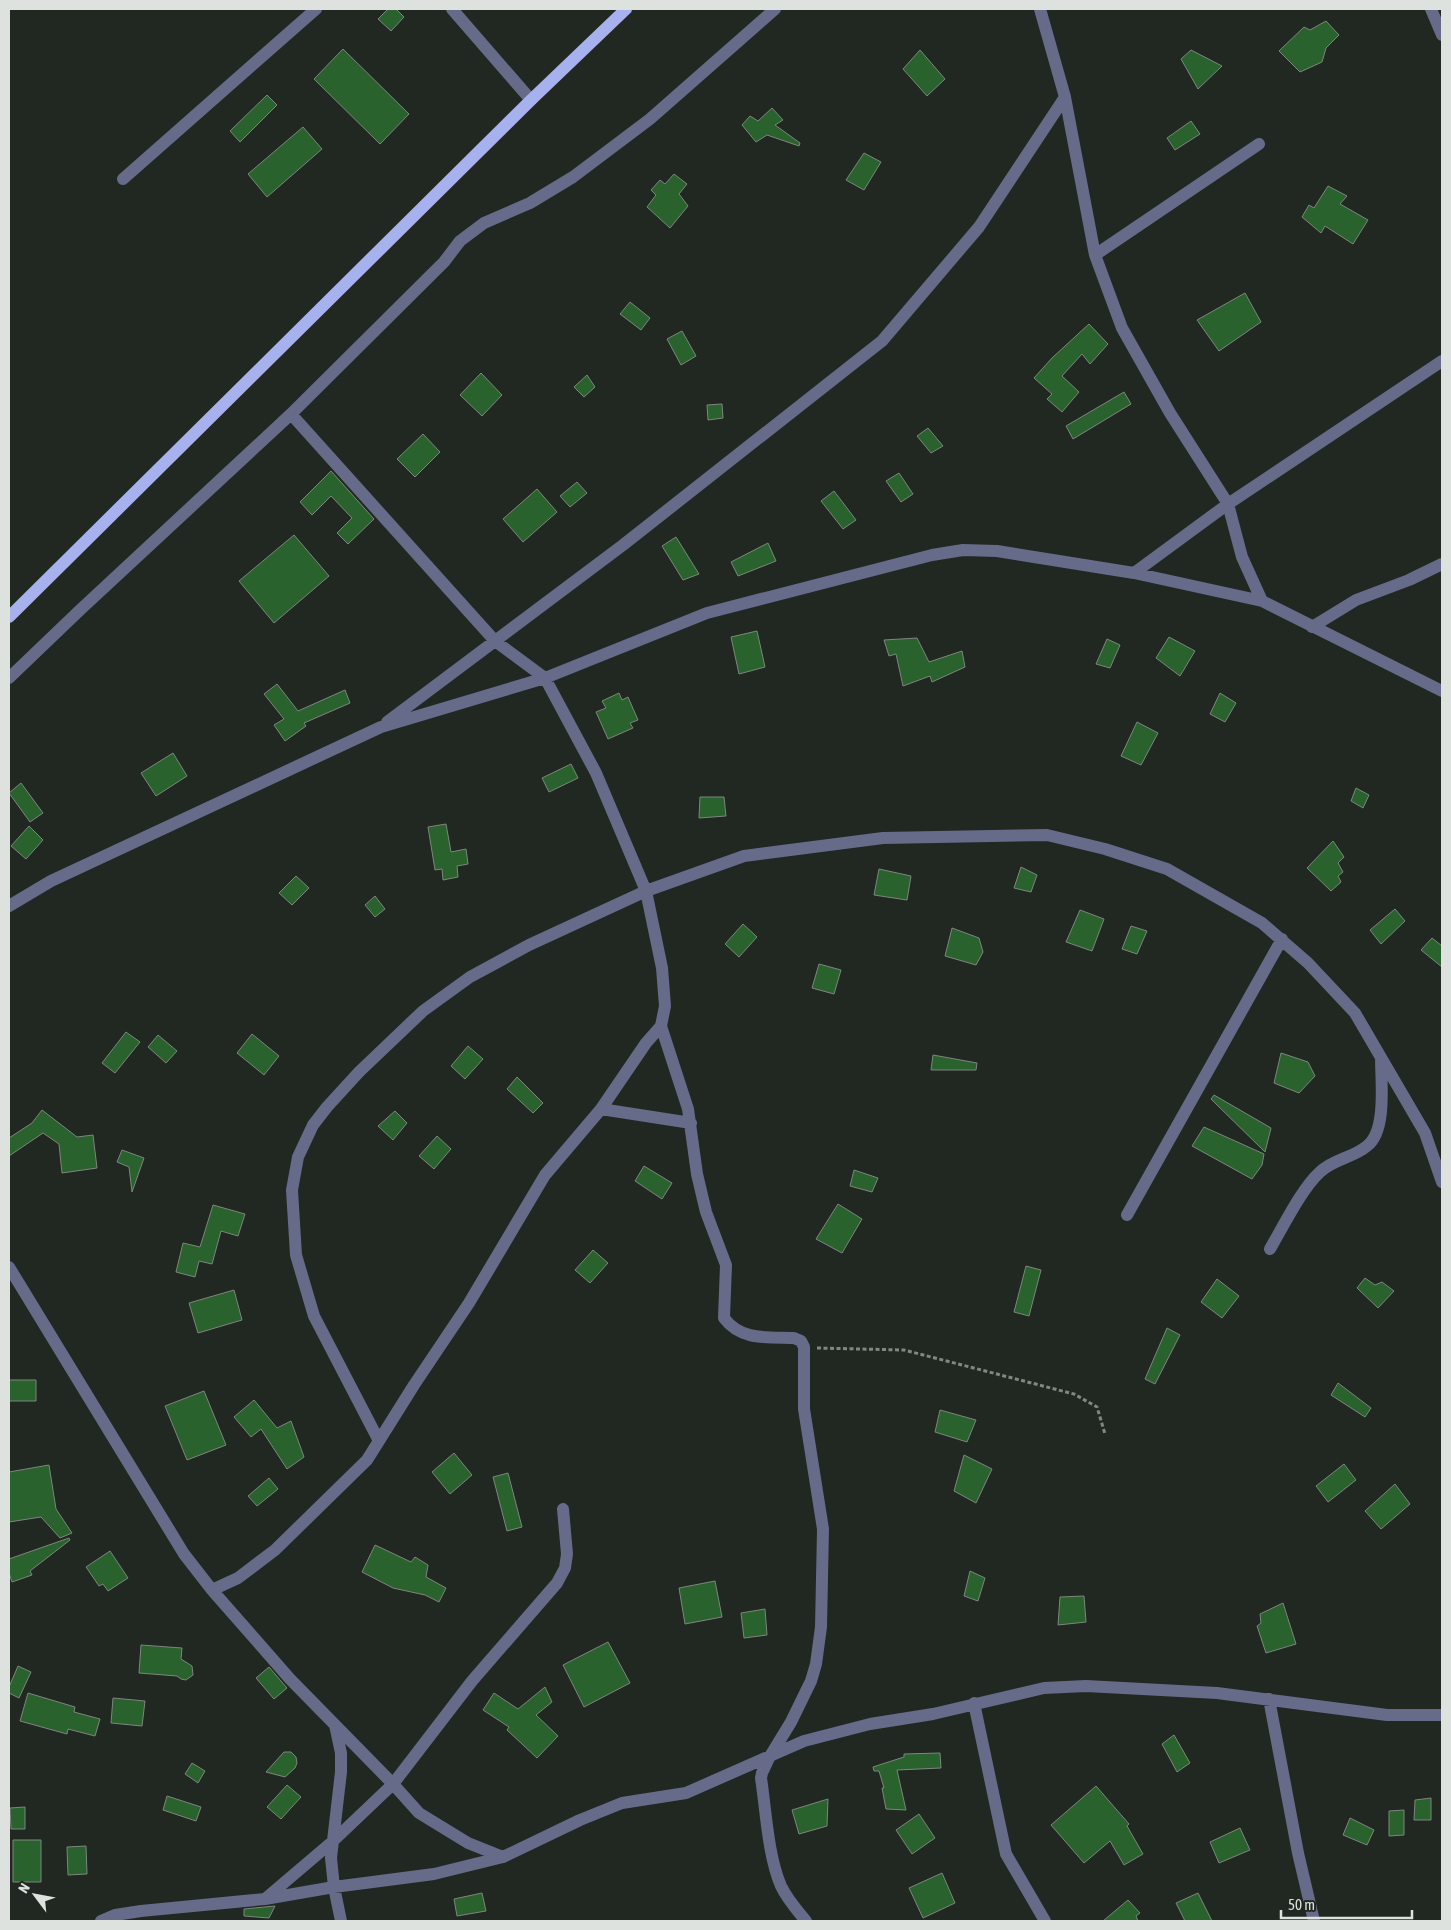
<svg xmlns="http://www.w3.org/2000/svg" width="1451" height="1930" font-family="'Asap Condensed',sans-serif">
<rect width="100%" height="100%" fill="#212721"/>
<!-- building -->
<path fill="#2a622e" stroke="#7f857f" d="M388,9H396L404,17L391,31L378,19Z
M1326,21L1339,35L1326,48L1322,62L1300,72L1279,51L1304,27L1310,30Z
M343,49L409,114L380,144L314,79Z
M920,50L945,79L927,96L903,69Z
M1191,50L1222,66L1198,89L1181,59Z
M267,95L277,105L240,142L230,131Z
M772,108L783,120L775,125L800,143L799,146L767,135L756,142L742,125L750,116L758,121Z
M1191,121L1200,134L1175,150L1167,138Z
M303,127L322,149L267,197L248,174Z
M864,153L881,162L864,190L846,180Z
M674,174L687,184L679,194L688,206L670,228L647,207L656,195L651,190L660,180L665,184Z
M1328,186L1347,196L1340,204L1368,220L1353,244L1325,226L1321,233L1302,217L1309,205L1314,208Z
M1245,293L1261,322L1219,351L1197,320Z
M630,302L650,318L641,330L620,314Z
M1089,324L1108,344L1090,364L1082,354L1062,376L1079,392L1062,412L1047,399L1052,394L1034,378L1052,358Z
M682,331L696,356L681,365L667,339Z
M481,373L502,395L482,416L460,395Z
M587,375L595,387L584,397L574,387Z
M1124,392L1131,404L1073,439L1066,426Z
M722,404L723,418L708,420L707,405Z
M928,428L943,446L931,453L917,436Z
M423,434L440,452L415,477L397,459Z
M331,471L374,519L348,544L337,533L352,518L331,496L312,515L300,502Z
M899,473L913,494L901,502L886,481Z
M577,482L587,493L570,507L560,496Z
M537,489L557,512L523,542L503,519Z
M834,491L856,520L843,529L821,501Z
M294,535L329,576L274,623L239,581Z
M676,537L699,574L683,580L662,546Z
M768,543L776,561L738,576L731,562Z
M757,631L765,667L739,674L731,637Z
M1169,637L1195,651L1180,676L1156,658Z
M917,638L929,662L962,651L965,667L932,682L930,676L903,686L896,654L889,656L884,640Z
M1107,639L1120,645L1110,668L1096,664Z
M277,684L298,711L345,690L350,703L304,723L306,726L285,741L274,725L284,719L264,694Z
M619,693L622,700L628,697L638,720L630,723L633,728L608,739L596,712L606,708L602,701Z
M1220,693L1236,703L1225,722L1210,714Z
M1137,722L1158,733L1141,765L1121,756Z
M173,753L187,776L156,796L141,773Z
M571,764L578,778L549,792L542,778Z
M21,783L43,813L30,822L9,793Z
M1356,788L1369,795L1363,808L1351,801Z
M700,797H724L726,816L699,818Z
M446,824L451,852L466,849L468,864L457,866L458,877L443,880L442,869L435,870L428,827Z
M29,826L43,840L26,859L11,846Z
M1333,841L1344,857L1338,863L1343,872L1338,876L1341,882L1331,891L1307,868Z
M1021,867L1037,875L1031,892L1014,888Z
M879,869L911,876L907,900L874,895Z
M296,876L309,888L292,905L279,893Z
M375,896L385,909L375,917L365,905Z
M1395,909L1405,921L1381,944L1370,930Z
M1080,910L1104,919L1092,951L1066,942Z
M743,924L757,937L739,957L725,944Z
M1131,926L1147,931L1137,954L1122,949Z
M952,928L979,938L983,952L976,965L945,956Z
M1432,938L1442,946V967L1421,950Z
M819,964L841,970L834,994L812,988Z
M126,1032L140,1042L115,1073L102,1063Z
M252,1034L279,1056L264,1075L237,1053Z
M158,1035L177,1051L166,1063L148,1047Z
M468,1046L483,1059L465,1079L451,1066Z
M1281,1053L1308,1062L1315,1076L1299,1093L1274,1083Z
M933,1055L977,1063L976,1070H931Z
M517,1077L543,1103L533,1113L507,1089Z
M1214,1095L1271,1128L1265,1152L1211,1099Z
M42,1110L77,1137L93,1135L97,1168L62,1173L59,1144L43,1133L9,1156V1138L32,1123Z
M395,1111L407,1123L393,1140L378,1126Z
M1204,1127L1264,1154L1262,1165L1252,1179L1192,1146Z
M437,1136L451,1149L434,1169L419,1156Z
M122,1150L144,1158L132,1192L129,1167L117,1162Z
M644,1166L672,1183L662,1199L635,1181Z
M854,1170L878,1178L872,1192L850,1186Z
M838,1204L862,1219L842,1253L816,1239Z
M213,1205L245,1214L238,1236L221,1231L212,1264L199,1261L195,1277L176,1272L183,1243L200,1247Z
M593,1250L608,1263L590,1283L575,1270Z
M1026,1266L1041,1270L1029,1316L1014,1312Z
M1365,1278L1375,1285L1382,1282L1394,1291L1378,1308L1357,1288Z
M1217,1279L1239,1296L1222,1318L1201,1302Z
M234,1290L242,1320L198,1333L189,1303Z
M1167,1328L1180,1335L1155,1384L1145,1379Z
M9,1380H36V1401H9Z
M1338,1383L1371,1408L1365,1417L1331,1395Z
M204,1391L226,1445L187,1460L165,1406Z
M254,1400L277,1428L291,1421L304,1457L287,1469L261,1429L251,1437L234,1417Z
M940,1410L976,1420L967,1442L935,1432Z
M454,1453L472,1475L450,1494L432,1472Z
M964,1455L992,1469L976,1503L954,1491Z
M1344,1464L1356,1480L1328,1502L1316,1486Z
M49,1465L56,1509L72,1533L60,1538L41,1517L9,1522V1472Z
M508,1473L522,1527L507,1531L493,1477Z
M269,1478L278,1489L257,1506L248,1496Z
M1395,1484L1410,1504L1381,1529L1365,1511Z
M69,1538L70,1540L30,1571L32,1575L12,1582L9,1573V1559Z
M375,1545L411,1562L415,1557L428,1565L426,1577L446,1588L439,1602L425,1595L393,1588L362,1572Z
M110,1551L128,1578L108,1591L103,1584L99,1586L86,1567Z
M970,1571L985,1578L978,1601L964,1596Z
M715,1581L722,1617L685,1624L679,1588Z
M1084,1596L1086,1622L1058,1625L1060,1597Z
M1283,1603L1296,1644L1266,1653L1257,1626L1261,1623L1260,1614Z
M765,1609L767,1635L744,1638L741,1613Z
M608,1642L630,1683L584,1707L563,1665Z
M141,1645L182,1648L181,1659L192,1666L193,1675L186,1680L181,1679L177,1676L139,1673Z
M18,1666L31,1672L19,1698L9,1693V1687Z
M269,1667L287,1688L274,1699L256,1678Z
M545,1687L552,1702L536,1715L558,1736L537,1758L507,1730L509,1727L483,1710L494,1693L518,1709Z
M28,1693L75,1707L74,1712L100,1719L95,1736L68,1729L67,1734L20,1721Z
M113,1698L145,1701L142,1726L111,1723Z
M1174,1735L1190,1763L1177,1772L1162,1744Z
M284,1752H291L296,1757L297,1763L295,1768L285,1777L266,1772Z
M940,1753L941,1768L897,1770L906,1810L886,1809L882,1788H884L879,1771H874L873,1767L904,1757V1754Z
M192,1763L205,1771L198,1783L185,1774Z
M287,1785L301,1797L281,1819L267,1807Z
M1096,1786L1129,1824L1127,1826L1143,1854L1124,1865L1110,1841L1084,1863L1051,1825Z
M167,1796L201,1807L196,1821L163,1810Z
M1431,1798V1820H1414L1415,1800Z
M828,1799L827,1826L799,1834L792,1810Z
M25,1807V1829H11L10,1808Z
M1404,1810V1835L1389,1836V1811Z
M919,1814L935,1838L912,1854L896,1830Z
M1350,1818L1374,1830L1367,1845L1343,1835Z
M1240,1828L1250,1850L1219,1863L1210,1842Z
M13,1840H41V1882H13Z
M86,1846L87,1874L68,1875L67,1847Z
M942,1873L955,1903L923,1918L909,1888Z
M482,1893L486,1911L457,1916L454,1899Z
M1198,1893L1212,1921H1185L1176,1903Z
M1128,1900L1140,1913L1136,1916L1138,1921H1103Z
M275,1906L269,1918L244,1916V1909Z"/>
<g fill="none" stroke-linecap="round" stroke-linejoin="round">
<!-- path -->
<path stroke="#828782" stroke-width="3" stroke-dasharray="4 2.5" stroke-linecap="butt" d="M817,1348L904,1350L1074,1394L1097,1407L1105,1434"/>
<!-- minor -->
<path stroke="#656b88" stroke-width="12" d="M452,9L531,100
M1040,9L1065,97L1095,255L1122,328L1170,413L1228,504L1242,557L1262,601
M1431,9L1442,35
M123,179L316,9
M1095,255L1259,144
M1134,573L1228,504L1442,361
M1312,627L1356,600L1409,580L1442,564
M9,678L80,610L291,414L444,262L460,241L484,223L530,203L573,177L650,119L775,9
M387,722L623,545L882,341L979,227L1065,97
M9,906L51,881L381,727L545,678L707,613L932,555L963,550L997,551L1134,573L1262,601L1442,691
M661,1026L688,1109L697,1174L706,1212L726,1265L724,1318C741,1341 768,1337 794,1338L801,1341L804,1347V1409L823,1529L821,1627L816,1664L811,1681L791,1722L769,1758L762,1773L761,1778C766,1811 768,1856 781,1886C787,1899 797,1910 806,1921
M601,1109L691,1123
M1127,1215L1282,939
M1270,1249C1283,1227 1302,1188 1320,1172C1333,1159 1353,1158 1367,1146C1387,1131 1381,1082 1381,1058
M9,1267L184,1554L212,1590L290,1679L393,1784L419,1813L468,1843L503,1857
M379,1441L314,1316L296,1255L292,1190L298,1157L313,1125L327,1107L359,1072L423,1011L470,977L529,945L646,891L744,856L883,838L1047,835L1105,849L1167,869L1262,923L1308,963L1355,1013L1425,1133L1442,1182
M212,1590L238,1578L275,1550L367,1460L414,1385L469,1303L545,1175L601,1109L646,1043L661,1026L665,1006L662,968L646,891L596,773L545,678L495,641L291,414
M1269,1699L1298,1853L1314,1921
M974,1703L1006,1854L1045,1921
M335,1725L341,1753V1772L331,1858L334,1887L341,1921
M265,1899L332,1842L393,1784L472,1681L557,1583L565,1568L567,1554L563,1509
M101,1921L115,1915L141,1911L265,1899L334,1887L434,1874L503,1857L580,1820L622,1803L686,1793L804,1741L870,1724L933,1714L1044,1688L1086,1686L1217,1693L1387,1715H1442"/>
<!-- major -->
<path stroke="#a6b1ed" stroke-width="12" d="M9,617L531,100L626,9"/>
</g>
<!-- border -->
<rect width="1451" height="1930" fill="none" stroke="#dee2de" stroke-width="20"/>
<!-- north arrow -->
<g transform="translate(35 1895) rotate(302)" stroke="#212721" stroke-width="4" paint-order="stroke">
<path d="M0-4L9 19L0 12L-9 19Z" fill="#dee2de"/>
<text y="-8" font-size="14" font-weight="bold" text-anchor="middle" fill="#dee2de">N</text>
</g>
<!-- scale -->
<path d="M1281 1910v8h131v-8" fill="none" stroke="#dee2de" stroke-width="2.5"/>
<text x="1288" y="1910" font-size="15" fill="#dee2de" stroke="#212721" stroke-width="4" paint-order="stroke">50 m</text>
</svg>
